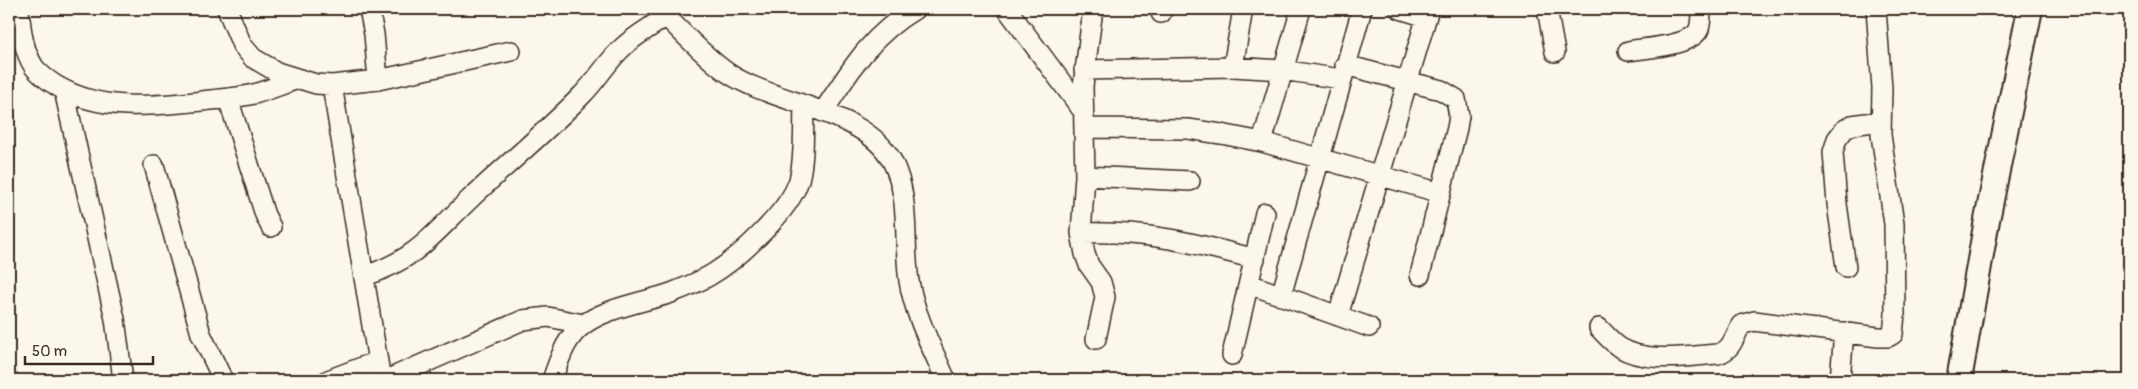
<svg xmlns="http://www.w3.org/2000/svg" width="2138" height="389" font-family="Pangolin,sans-serif">
<rect width="100%" height="100%" fill="#fbf7ec"/>
<filter id="ink" filterUnits="userSpaceOnUse"><feTurbulence type="fractalNoise" baseFrequency=".02" numOctaves="2"/><feDisplacementMap in="SourceGraphic" scale="10" xChannelSelector="R" yChannelSelector="G"/><feConvolveMatrix kernelMatrix="1 2 1 2 8 2 1 2 1" color-interpolation-filters="sRGB"/></filter>
<g filter="url(#ink)">
<g fill="none" stroke-linecap="round" stroke-linejoin="round">
<!-- minor casing -->
<g stroke="#3b2a1e" stroke-width="22">
<path id="minor" d="M19,9C21,29 23,50 34,67C40,75 49,81 57,86C101,112 153,106 202,101C219,99 237,98 254,94C269,90 283,84 298,79
M227,9L242,45L253,58L277,72L316,84L332,85L378,80L511,51
M369,9L374,34L378,80
M658,9C681,30 702,55 728,73C773,104 866,110 892,161C911,197 903,242 909,281C915,316 932,348 946,380
M1007,9L1083,111
M1093,9L1083,86L1085,176L1081,233L1085,254L1089,265L1101,282L1105,297L1096,339
M1400,9L1426,17
M1547,9L1555,52
M1161,13L1162,9
M1628,51C1645,48 1692,46 1699,29C1701,23 1701,15 1701,9
M1345,65L1441,90L1456,99L1459,116L1457,128L1420,275
M1233,67L1243,9
M1084,70L1233,67L1282,70L1341,79
M332,85L381,380
M64,90L115,319L123,380
M228,98L265,215L271,227
M823,112C851,69 870,36 915,9
M1084,128L1188,129L1221,134L1262,142L1441,193
M1262,142L1301,9
M154,165L201,334L223,380
M1085,176L1190,181
M1081,233C1146,231 1192,242 1255,259
M1846,267L1837,204L1833,152L1837,139L1844,130L1852,125L1880,121
M365,276C417,259 433,234 471,198C507,164 547,131 582,95C597,80 607,62 622,48C637,33 658,25 673,9
M1249,284L1369,327
M1281,296L1362,9
M1338,316L1429,9
M1599,328C1606,335 1612,342 1619,347C1646,364 1687,356 1718,354C1732,350 1734,337 1741,325L1754,321L1878,337H1888L1893,334L1895,314L1894,224L1881,135L1882,88L1876,9
M1232,355L1265,213
M328,380L378,361
M386,380L523,320L548,317L583,324
M552,380C559,361 565,338 583,325C605,308 645,302 671,293C684,288 697,283 709,276C737,260 790,211 799,180C805,157 803,129 804,105
M1840,380L1844,332"/>
</g>
<!-- tertiary casing -->
<g stroke="#3b2a1e" stroke-width="28">
<path id="tertiary" d="M1959,380L1987,220L2030,9"/>
</g>
<!-- minor -->
<use href="#minor" stroke="#fbf7ec" stroke-width="19"/>
<!-- tertiary -->
<use href="#tertiary" stroke="#fbf7ec" stroke-width="24"/>
</g>
</g>
<!-- margin -->
<rect width="2138" height="389" fill="none" stroke="#fbf7ec" stroke-width="30"/>
<rect x="15" y="15" width="2108" height="359" fill="none" stroke="#3b2a1e" stroke-width="2" filter="url(#ink)"/>
<!-- scale -->
<path d="M25 356v8h128v-8" fill="none" stroke="#3b2a1e" stroke-width="2.5"/>
<text x="32" y="356" font-size="15" fill="#3b2a1e" stroke="#fbf7ec" stroke-width="4" paint-order="stroke">50 m</text>
</svg>
